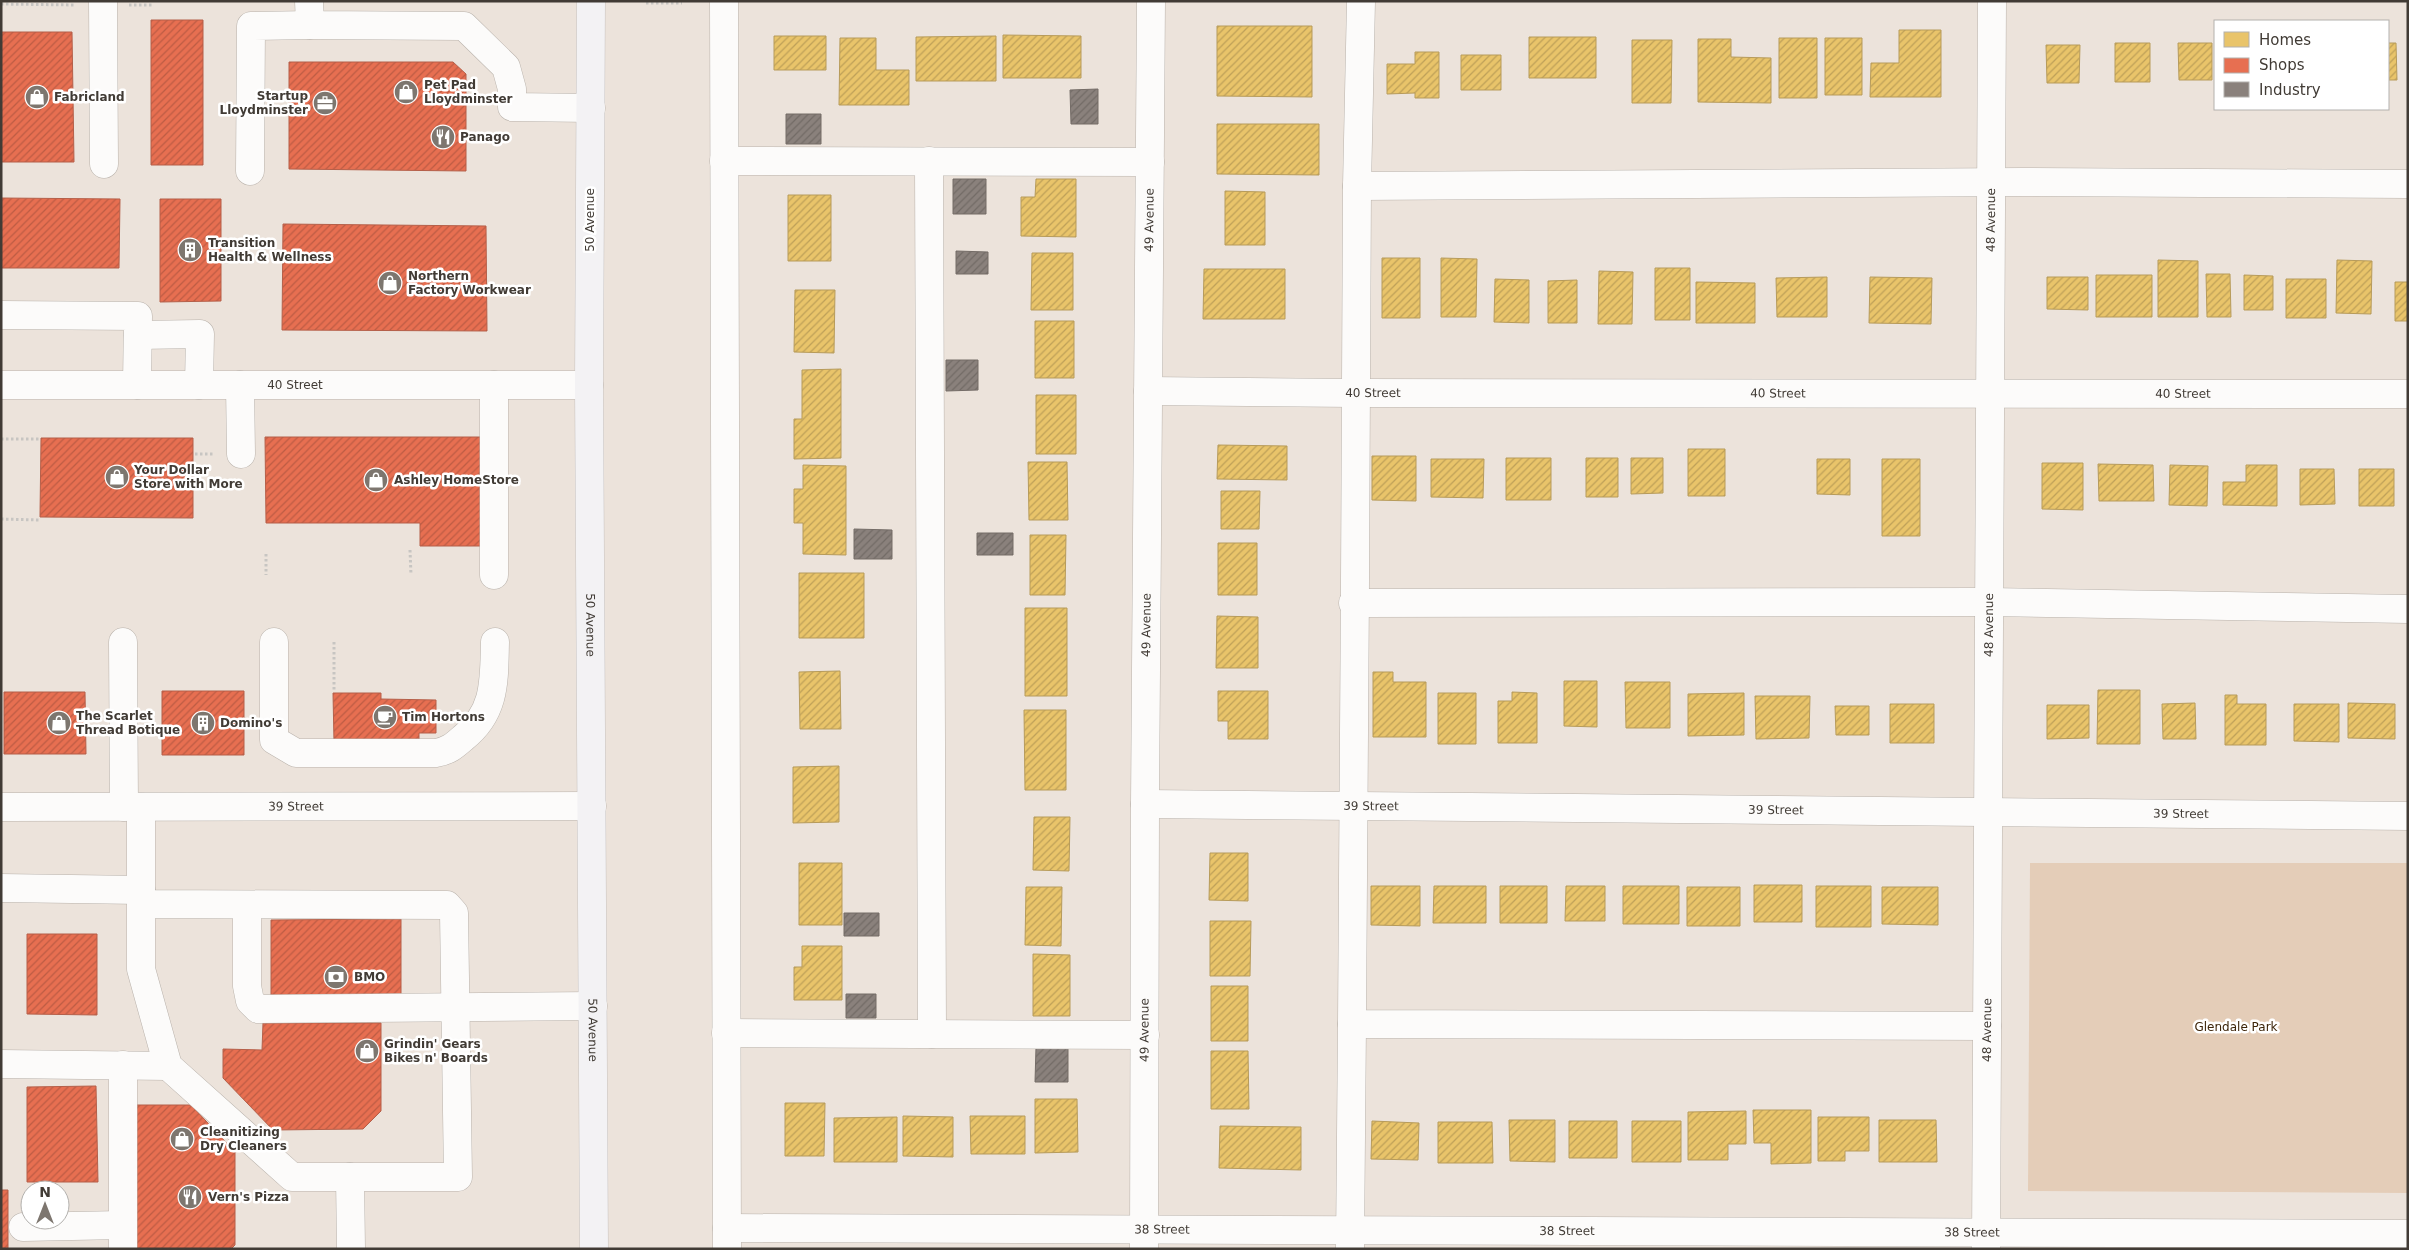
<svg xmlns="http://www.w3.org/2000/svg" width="2409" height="1250" font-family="'DejaVu Sans',sans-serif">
<defs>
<pattern id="homes-hatch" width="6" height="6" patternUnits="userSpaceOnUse" patternTransform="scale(1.25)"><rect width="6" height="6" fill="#e9c46a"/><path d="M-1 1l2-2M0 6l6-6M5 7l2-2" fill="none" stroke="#bea058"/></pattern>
<pattern id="shops-hatch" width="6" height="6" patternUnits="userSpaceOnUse" patternTransform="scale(1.25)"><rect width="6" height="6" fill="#e76f51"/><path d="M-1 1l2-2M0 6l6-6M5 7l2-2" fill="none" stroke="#bd5c44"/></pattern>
<pattern id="industry-hatch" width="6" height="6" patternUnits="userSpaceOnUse" patternTransform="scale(1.25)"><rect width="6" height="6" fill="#8a817c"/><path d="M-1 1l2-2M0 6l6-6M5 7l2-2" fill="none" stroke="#726b66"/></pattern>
</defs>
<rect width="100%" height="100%" fill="#ece3db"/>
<!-- green -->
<path fill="#e4cdb8" d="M2030,863H2408V1193L2028,1191Z"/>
<!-- homes -->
<path fill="url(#homes-hatch)" stroke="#b79b5a" d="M1217,26H1312V97L1217,96Z
M1899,30H1941V97H1870L1871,63H1899Z
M1003,35L1081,36V78H1003Z
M774,36H826V70H774Z
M996,36V81H916V37Z
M1529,37H1596V78H1529Z
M840,38H876V70H909V105H839Z
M1779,38H1817V98H1779Z
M1825,38H1862V95H1825Z
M1698,39H1731V57L1771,58V103L1698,102Z
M1632,40H1672L1671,103H1632Z
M2115,43H2150V82H2115Z
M2178,43H2212V80H2179Z
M2388,43H2396L2397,80H2388Z
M2046,45H2080L2079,83H2047Z
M1415,52H1439V98H1415V93L1387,94V64H1415Z
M1461,55H1501V90H1461Z
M1217,124H1319V175L1217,174Z
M1036,179H1076V237L1021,236V197H1035Z
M1225,191L1265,192V245H1225Z
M788,195H831V261H788Z
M1032,253H1073V310H1031Z
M1382,258H1420V318H1382Z
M1441,258L1477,259L1476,317H1441Z
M2158,260L2198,261V317H2158Z
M2337,260L2372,261L2371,314L2336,313Z
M1655,268H1690V320H1655Z
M1204,269H1285V319H1203Z
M1599,271L1633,272L1632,324H1598Z
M2206,274H2230L2231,317H2207Z
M2096,275H2152V317H2096Z
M2244,275L2273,276V310H2244Z
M1827,277V317H1777L1776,278Z
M1870,277L1932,278L1931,324L1869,323Z
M2047,277H2088V310L2047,309Z
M1495,279L1529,280V323L1494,322Z
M2286,279H2326V318H2286Z
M1577,280V323H1548V281Z
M1696,282L1755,283V323H1696Z
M2395,282H2408V321H2395Z
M795,290H835L834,353L794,352Z
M1035,321H1074V378H1035Z
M841,369V458L794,459V419H802V370Z
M1036,395H1076V454H1036Z
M1218,445L1287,446V480L1217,479Z
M1688,449H1725V496H1688Z
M1372,456H1416V501L1372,500Z
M1506,458H1551V500H1506Z
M1586,458H1618V497H1586Z
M1631,458H1663V493L1631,494Z
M1431,459H1484L1483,498L1431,497Z
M1817,459H1850V495L1817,494Z
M1882,459H1920V536H1882Z
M1028,462H1067L1068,520H1029Z
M2042,463H2083V510L2042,509Z
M2098,464L2153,465L2154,501H2099Z
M803,465L846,466V555L803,554V523H794V489H803Z
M2170,465L2208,466L2207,506L2169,505Z
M2246,465H2277V506L2223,505V482H2246Z
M2300,469H2334L2335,504L2300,505Z
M2359,469H2394V506H2359Z
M1221,491H1260L1259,529H1221Z
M1030,535H1066L1065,595H1030Z
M1218,543H1257V595H1218Z
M799,573H864V638H799Z
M1025,608H1067V696H1025Z
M1217,616L1258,617V668H1216Z
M840,671L841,729H800L799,672Z
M1373,672H1393V682H1426V737H1373Z
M1564,681H1597V727L1564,726Z
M1625,682H1670V728H1626Z
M2098,690H2140V744H2097Z
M1218,691H1268V739H1228V721H1218Z
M1512,692L1537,693V743H1498V701H1512Z
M1438,693H1476V744H1438Z
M1744,693V735L1688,736V694Z
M2225,695H2237V704H2266V745H2225Z
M1755,696H1810L1809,738L1756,739Z
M2195,703L2196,739H2163L2162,704Z
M2348,703L2395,704V739L2348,738Z
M1890,704H1934V743H1890Z
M2294,704H2339V742L2294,741Z
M2047,705H2089V738L2047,739Z
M1835,706H1869V735H1836Z
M1024,710H1066V790H1025Z
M839,766V822L793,823V767Z
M1034,817H1070L1069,871L1033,870Z
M1210,853H1248V901L1209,900Z
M799,863H842V925H799Z
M1754,885H1802V922H1754Z
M1371,886H1420V926L1371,925Z
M1434,886H1486V923H1433Z
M1500,886H1547V923H1500Z
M1566,886H1605V921H1565Z
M1623,886H1679V924H1623Z
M1816,886H1871V927H1816Z
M1026,887H1062L1061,946L1025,945Z
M1687,887H1740V926H1687Z
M1882,887H1938V925L1882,924Z
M1210,921H1251L1250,976H1210Z
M802,946H842V1000H794V967H802Z
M1033,954L1070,955V1016H1033Z
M1211,986H1248V1041H1211Z
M1211,1051H1248L1249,1109H1211Z
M1035,1099H1077L1078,1152L1035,1153Z
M785,1103H825L824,1156H785Z
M1753,1110H1811V1163L1771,1164V1143H1754Z
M1746,1111V1144H1728V1160H1688V1112Z
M903,1116L953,1117V1157L903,1156Z
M970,1116H1025V1154H971Z
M897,1117V1162H834V1118Z
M1818,1117H1869V1151H1845V1161H1818Z
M1509,1120H1555V1162L1510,1161Z
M1879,1120H1936L1937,1162H1879Z
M1372,1121L1419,1123L1418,1160L1371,1159Z
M1569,1121H1617V1158H1569Z
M1632,1121H1681V1162H1632Z
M1438,1122H1492L1493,1163H1438Z
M1220,1126L1301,1127V1170L1219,1168Z"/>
<!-- shops -->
<path fill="url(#shops-hatch)" stroke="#b55f49" d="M151,20H203V165H151Z
M1,32H72L74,162H1Z
M289,62H453L466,74V171L289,169Z
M1,198L120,199L119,268H1Z
M160,199H221V301L160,302Z
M283,224L486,226L487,331L282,330Z
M265,437H486L487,546H420V523H266Z
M41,438H193V518L40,517Z
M162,691H244V755H162Z
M4,692H85L86,754H4Z
M333,693H381V699L436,700V733H419V742H334Z
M401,919V998L271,999V920Z
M27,934H97V1015L27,1014Z
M263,1023H381V1111L363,1129L273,1130L223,1078V1049L262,1050Z
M96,1086L98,1182H27V1087Z
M133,1105H191L235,1152V1245L231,1249H132Z
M1,1190H8V1249H1Z"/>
<!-- industry -->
<path fill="url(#industry-hatch)" stroke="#746c67" d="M1098,89V124H1071L1070,90Z
M786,114H821V144H786Z
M953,179H986V214H953Z
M956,251L988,252V274H956Z
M946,360H978V390L946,391Z
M854,529L892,530V559H854Z
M977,533H1013V555H977Z
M844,913H879V936H844Z
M846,994H876V1018H846Z
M1036,1047H1068V1082H1035Z"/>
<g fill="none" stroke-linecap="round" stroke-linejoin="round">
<!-- minor casing -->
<g stroke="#b9b2ab" stroke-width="29">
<g id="minor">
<path d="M103,1L104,164"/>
<path d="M309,1L310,25L464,26L506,67L512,89V107L591,108"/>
<path d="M724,1L727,1249"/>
<path d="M1361,1L1357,186L2022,182L2408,184"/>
<path d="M724,161L1150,162"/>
<path d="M929,161L932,1034"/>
<path d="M250,171L251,26L310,25"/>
<path d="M1357,186C1354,465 1356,745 1352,1024L1987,1026"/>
<path d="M1,315L138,316L137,385"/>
<path d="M138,335L200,334L199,385"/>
<path id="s1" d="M1,385H589"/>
<path d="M240,385L241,454"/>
<path d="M494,385V575"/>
<path id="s2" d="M1148,391L1355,393L2408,394"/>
<path d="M1353,603L1989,602L2408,609"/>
<path d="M123,642L124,807"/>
<path d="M274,642V740L296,753H436C448,751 454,746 463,738C496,712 494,681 495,642"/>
<path id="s3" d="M1145,804L2408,816"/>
<path id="s4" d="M1,807L592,806"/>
<path d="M1,888L141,890"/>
<path d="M141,904L447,905L454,913L458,1177H292L168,1066L141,969V807"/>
<path d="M247,905V986L250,1001L258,1009L593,1006"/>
<path d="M726,1033L1145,1035"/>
<path d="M1,1064L168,1066"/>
<path d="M350,1177L351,1249"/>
<path d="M23,1227L122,1225"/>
<path id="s5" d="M727,1228L2408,1234"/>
<path d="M1350,1247L1352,1024"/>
<path d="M123,1249V1065"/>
<path id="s6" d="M1144,1249L1145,804L1151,1"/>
<path id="s7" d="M1986,1249L1992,1"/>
</g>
</g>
<!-- major casing -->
<g stroke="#c7c2bf" stroke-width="29">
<g id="major">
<path id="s8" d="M591,1L589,385L594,1249"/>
</g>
</g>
<!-- path -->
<path stroke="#c7c5c2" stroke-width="3" stroke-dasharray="2.5 2.5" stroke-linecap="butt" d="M646,3H682
M1,4L76,5
M129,5H152
M1,439H39
M195,454H215
M1,519L39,520
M410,550L411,575
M266,554V575
M334,642V692"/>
<!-- minor -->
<use href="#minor" stroke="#fcfbfa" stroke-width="28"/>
<!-- major -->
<use href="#major" stroke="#f3f2f4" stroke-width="28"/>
</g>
<!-- icons -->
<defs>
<g id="shop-disc" transform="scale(1.25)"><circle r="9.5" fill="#7d766f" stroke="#fff"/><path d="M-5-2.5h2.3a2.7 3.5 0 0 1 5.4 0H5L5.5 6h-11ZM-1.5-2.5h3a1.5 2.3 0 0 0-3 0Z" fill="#fff"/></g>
<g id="office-disc" transform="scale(1.25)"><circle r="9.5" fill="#7d766f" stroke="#fff"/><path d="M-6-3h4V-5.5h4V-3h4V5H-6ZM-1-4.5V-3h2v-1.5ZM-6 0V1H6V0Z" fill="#fff"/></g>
<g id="restaurant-disc" transform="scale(1.25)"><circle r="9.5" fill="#7d766f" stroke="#fff"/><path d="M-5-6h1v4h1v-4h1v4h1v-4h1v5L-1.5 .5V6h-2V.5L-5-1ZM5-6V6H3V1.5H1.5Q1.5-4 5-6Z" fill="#fff"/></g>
<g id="building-disc" transform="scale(1.25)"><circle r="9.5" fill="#7d766f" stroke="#fff"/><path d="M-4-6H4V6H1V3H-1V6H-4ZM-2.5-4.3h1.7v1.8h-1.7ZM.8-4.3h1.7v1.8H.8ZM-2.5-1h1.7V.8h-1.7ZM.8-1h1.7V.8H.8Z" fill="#fff"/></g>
<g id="cafe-disc" transform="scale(1.25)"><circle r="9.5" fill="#7d766f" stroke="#fff"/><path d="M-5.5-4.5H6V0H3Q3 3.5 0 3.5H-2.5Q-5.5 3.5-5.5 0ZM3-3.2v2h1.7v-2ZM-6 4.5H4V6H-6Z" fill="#fff"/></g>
<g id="bank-disc" transform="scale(1.25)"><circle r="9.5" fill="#7d766f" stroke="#fff"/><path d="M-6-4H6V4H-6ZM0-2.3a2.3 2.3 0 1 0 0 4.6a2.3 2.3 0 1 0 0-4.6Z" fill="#fff"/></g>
</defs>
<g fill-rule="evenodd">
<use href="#shop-disc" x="406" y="92"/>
<use href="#shop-disc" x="37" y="97"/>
<use href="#office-disc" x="325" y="103"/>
<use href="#restaurant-disc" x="443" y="137"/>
<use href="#building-disc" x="190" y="250"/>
<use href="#shop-disc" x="390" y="283"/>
<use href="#shop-disc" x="117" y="477"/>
<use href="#shop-disc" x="376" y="480"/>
<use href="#cafe-disc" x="385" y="717"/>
<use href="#shop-disc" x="59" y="723"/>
<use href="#building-disc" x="203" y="723"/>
<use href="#bank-disc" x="336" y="977"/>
<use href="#shop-disc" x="367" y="1051"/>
<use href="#shop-disc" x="182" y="1139"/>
<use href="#restaurant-disc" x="190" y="1197"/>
</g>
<g text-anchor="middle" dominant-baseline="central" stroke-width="5" stroke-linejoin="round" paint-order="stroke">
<!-- poi labels -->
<g font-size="12" font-weight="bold" fill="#413b35" stroke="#fff" text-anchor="start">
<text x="424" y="85">Pet Pad<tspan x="424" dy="14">Lloydminster</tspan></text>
<text x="308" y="96" text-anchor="end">Startup<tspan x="308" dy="14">Lloydminster</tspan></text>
<text x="54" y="97">Fabricland</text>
<text x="460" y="137">Panago</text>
<text x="208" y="243">Transition<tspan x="208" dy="14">Health &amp; Wellness</tspan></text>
<text x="408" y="276">Northern<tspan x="408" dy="14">Factory Workwear</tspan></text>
<text x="134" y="470">Your Dollar<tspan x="134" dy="14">Store with More</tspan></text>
<text x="394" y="480">Ashley HomeStore</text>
<text x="76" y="716">The Scarlet<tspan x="76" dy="14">Thread Botique</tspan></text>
<text x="402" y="717">Tim Hortons</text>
<text x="220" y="723">Domino's</text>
<text x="354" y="977">BMO</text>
<text x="384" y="1044">Grindin' Gears<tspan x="384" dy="14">Bikes n' Boards</tspan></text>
<text x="200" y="1132">Cleanitizing<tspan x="200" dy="14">Dry Cleaners</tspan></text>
<text x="208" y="1197">Vern's Pizza</text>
</g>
<!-- street labels -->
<g font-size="12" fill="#413b35" stroke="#fff">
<text transform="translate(590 220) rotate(-90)">50 Avenue</text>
<text stroke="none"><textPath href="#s6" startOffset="1029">49 Avenue</textPath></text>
<text stroke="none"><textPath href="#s7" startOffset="1029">48 Avenue</textPath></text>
<text stroke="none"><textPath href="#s1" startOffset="294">40 Street</textPath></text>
<text stroke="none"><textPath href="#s2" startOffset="225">40 Street</textPath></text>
<text stroke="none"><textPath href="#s2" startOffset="630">40 Street</textPath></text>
<text stroke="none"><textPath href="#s2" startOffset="1035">40 Street</textPath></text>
<text stroke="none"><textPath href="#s8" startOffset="624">50 Avenue</textPath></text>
<text stroke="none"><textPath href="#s6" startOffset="624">49 Avenue</textPath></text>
<text stroke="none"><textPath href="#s7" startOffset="624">48 Avenue</textPath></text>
<text stroke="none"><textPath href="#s3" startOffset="226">39 Street</textPath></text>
<text stroke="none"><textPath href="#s4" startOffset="295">39 Street</textPath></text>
<text stroke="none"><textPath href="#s3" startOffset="631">39 Street</textPath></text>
<text stroke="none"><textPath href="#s3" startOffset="1036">39 Street</textPath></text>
<text stroke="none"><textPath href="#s8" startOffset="1029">50 Avenue</textPath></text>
<text stroke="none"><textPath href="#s6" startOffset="219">49 Avenue</textPath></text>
<text stroke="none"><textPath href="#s7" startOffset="219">48 Avenue</textPath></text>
<text stroke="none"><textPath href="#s5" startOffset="435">38 Street</textPath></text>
<text stroke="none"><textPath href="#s5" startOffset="840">38 Street</textPath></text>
<text stroke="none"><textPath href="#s5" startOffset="1245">38 Street</textPath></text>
</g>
<!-- park labels -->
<g font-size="12" fill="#3c2409" stroke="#fff">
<text x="2236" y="1027">Glendale Park</text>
</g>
</g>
<!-- border -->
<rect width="2409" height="1250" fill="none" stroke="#413b35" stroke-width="5"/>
<!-- legend -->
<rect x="2214" y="20" width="175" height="90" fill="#ffffff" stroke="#b3b1ae"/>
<rect x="2224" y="32" width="25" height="15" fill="#e9c46a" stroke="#b3b1ae"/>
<text x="2259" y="45" font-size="15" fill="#413b35">Homes</text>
<rect x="2224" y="58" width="25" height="15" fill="#e76f51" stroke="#b3b1ae"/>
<text x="2259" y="70" font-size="15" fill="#413b35">Shops</text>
<rect x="2224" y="82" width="25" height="15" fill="#8a817c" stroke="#b3b1ae"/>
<text x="2259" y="95" font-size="15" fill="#413b35">Industry</text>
<!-- north arrow -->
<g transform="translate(45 1205)"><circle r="24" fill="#ffffff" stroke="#b3b1ae"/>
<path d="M0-4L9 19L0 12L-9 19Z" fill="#7d766f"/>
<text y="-8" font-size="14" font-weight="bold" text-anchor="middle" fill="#413b35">N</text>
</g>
</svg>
